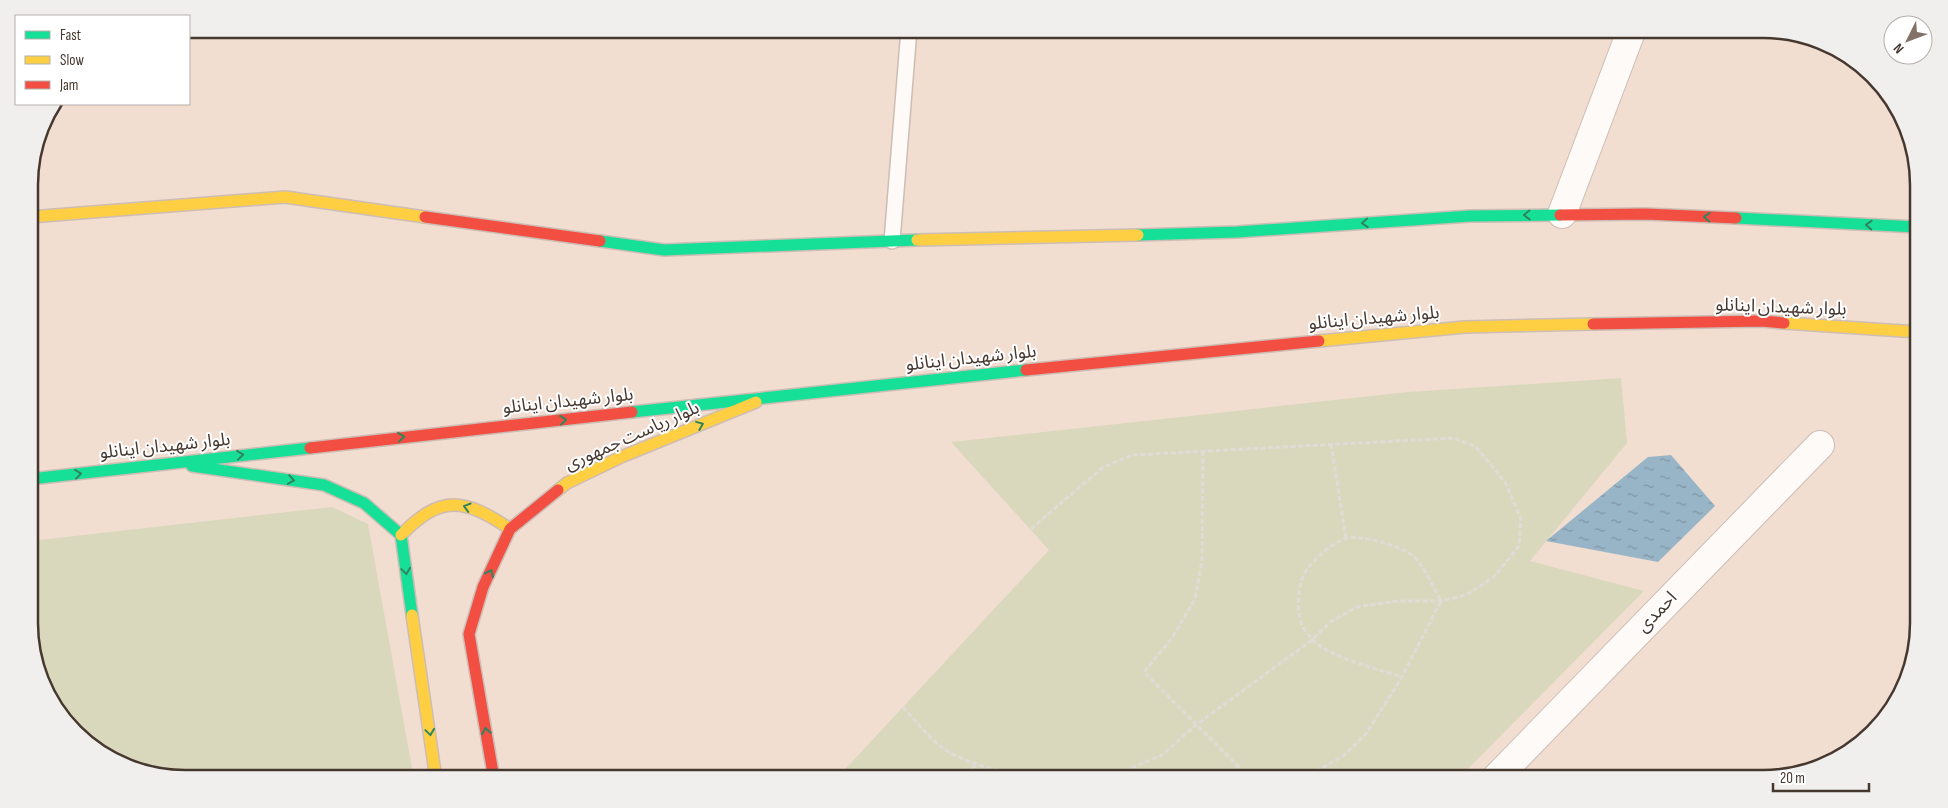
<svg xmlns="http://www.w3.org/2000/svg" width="1948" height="808" font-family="'Sofia Sans Condensed','Noto Sans Arabic',sans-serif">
<defs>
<pattern id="water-ripples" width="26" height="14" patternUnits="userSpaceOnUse" patternTransform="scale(1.25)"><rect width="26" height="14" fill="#98b5c7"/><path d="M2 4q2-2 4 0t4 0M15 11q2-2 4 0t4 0" fill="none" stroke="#7e94a2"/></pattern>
</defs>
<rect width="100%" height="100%" fill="#f1ded1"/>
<!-- park -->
<path fill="#dad8bc" d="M1621,378L1627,443L1530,561L1644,591L1458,779H836L1049,550L951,442L1408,392Z
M332,507L368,524L414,779H184L126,768L105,747L99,748L61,719L30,644V541Z"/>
<!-- water -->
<path fill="url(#water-ripples)" d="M1671,455L1715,506L1658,562L1546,541L1648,457Z"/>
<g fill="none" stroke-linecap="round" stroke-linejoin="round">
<!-- lane casing -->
<g stroke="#cdbdb4" stroke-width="18">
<path id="lane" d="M892,241L909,29"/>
</g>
<!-- street casing -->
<g stroke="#cdbdb4" stroke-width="30">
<path id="street" d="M1562,214L1632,29
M1495,779L1820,445"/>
</g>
<!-- fast casing -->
<g stroke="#cdbdb4" stroke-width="14">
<path id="fast" d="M1736,218L1918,227
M1138,235L1237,232L1470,216L1560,215
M600,241L664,250L917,240
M632,412L1026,370
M192,466L324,485L364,503L401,535L412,615
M30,479L310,448"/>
</g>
<!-- slow casing -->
<g stroke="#cdbdb4" stroke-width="14">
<path id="slow" d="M29,217L285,197L425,217
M917,240L1138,235
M1784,323L1918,332
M1319,341L1465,327L1593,324
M558,490L567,483L621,457L756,402
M401,535C441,494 464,498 510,529
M412,615L436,779"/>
</g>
<!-- jam casing -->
<g stroke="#cdbdb4" stroke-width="14">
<path id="jam" d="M1560,215L1646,214L1736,218
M425,217L600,241
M1593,324L1762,321L1784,323
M1026,370L1319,341
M310,448L632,412
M494,779L469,634L483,587L510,529L558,490"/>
</g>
<!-- path -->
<path stroke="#e1dbd7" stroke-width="3" stroke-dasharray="5 2.5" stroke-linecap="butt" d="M1331,444L1346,538
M1203,451L1202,561L1195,599L1172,638L1144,672L1251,779
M1031,529L1102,468L1132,455L1454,438L1476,447L1505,482L1521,519L1519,546L1494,577L1466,595L1441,601H1397L1357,607L1330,622L1312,640L1196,725L1162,755L1127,770L1091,779
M903,707C915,720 927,736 940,746C977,773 1029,775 1073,779
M960,779L976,765
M1279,779L1318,770L1343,756L1366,734L1402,677L1441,601C1435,590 1422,563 1413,556C1401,546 1358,533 1344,539C1330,545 1315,558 1306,571C1297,584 1297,607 1301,622C1302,627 1308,634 1311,638C1327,657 1378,669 1402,677"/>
<!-- lane -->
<use href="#lane" stroke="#fdfaf8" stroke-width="15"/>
<!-- street -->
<use href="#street" stroke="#fdfaf8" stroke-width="28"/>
<!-- fast -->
<use href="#fast" stroke="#16e098" stroke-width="11"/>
<!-- slow -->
<use href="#slow" stroke="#ffcf43" stroke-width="11"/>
<!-- jam -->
<use href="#jam" stroke="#f24e42" stroke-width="11"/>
</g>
<!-- one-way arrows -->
<defs><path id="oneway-chevron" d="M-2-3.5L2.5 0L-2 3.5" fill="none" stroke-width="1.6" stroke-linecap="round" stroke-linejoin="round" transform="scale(1.25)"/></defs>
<g stroke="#30845e">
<use href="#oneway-chevron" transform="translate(1527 215) rotate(179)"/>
<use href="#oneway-chevron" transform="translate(1707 217) rotate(-177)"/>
<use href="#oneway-chevron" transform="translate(1365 223) rotate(176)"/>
<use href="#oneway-chevron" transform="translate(1869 225) rotate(-177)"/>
<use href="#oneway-chevron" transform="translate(563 420) rotate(-6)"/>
<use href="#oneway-chevron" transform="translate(700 425) rotate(-22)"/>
<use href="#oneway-chevron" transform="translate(401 437) rotate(-6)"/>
<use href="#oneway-chevron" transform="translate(240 455) rotate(-6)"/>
<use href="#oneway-chevron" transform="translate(78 474) rotate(-7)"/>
<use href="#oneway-chevron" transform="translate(291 480) rotate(9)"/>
<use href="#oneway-chevron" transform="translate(467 507) rotate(-164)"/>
<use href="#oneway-chevron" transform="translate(406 571) rotate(82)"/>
<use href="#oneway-chevron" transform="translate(490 573) rotate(-65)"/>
<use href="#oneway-chevron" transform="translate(486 731) rotate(-99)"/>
<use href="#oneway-chevron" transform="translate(430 732) rotate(82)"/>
</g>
<g text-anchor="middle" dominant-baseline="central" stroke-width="4" stroke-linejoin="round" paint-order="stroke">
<!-- street labels -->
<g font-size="18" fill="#46382f" stroke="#fff">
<text transform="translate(1781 307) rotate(2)">بلوار شهیدان اینانلو</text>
<text transform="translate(1374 318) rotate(-5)">بلوار شهیدان اینانلو</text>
<text transform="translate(971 358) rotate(-6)">بلوار شهیدان اینانلو</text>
<text transform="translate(568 401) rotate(-6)">بلوار شهیدان اینانلو</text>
<text transform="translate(632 436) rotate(-24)">بلوار ریاست جمهوری</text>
<text transform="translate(165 446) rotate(-6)">بلوار شهیدان اینانلو</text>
<text transform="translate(1657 612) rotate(-46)">احمدی</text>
</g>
</g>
<!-- crop -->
<path d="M0 0H1948V808H0ZM185 38H1763A147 147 0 0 1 1910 185V623A147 147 0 0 1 1763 770H185A147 147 0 0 1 38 623V185A147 147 0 0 1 185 38Z" fill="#f0efee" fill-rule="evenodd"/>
<path fill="none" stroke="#46382f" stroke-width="2.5" d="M185 38H1763A147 147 0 0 1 1910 185V623A147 147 0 0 1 1763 770H185A147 147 0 0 1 38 623V185A147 147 0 0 1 185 38Z"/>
<!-- legend -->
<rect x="15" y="15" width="175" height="90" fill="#ffffff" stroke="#b5afac"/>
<rect x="25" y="31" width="25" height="8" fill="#16e098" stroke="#b5afac"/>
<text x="60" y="40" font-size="15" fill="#46382f">Fast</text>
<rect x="25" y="56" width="25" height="8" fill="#ffcf43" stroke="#b5afac"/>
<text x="60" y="65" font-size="15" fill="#46382f">Slow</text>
<rect x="25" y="81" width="25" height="8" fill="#f24e42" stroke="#b5afac"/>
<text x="60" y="90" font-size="15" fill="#46382f">Jam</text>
<!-- north arrow -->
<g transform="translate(1908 40) rotate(228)"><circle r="24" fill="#ffffff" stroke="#b5afac"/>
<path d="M0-4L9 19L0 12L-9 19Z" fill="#827268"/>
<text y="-8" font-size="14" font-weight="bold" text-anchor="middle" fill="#46382f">N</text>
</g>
<!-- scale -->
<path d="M1773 783v8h96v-8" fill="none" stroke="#46382f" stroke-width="2.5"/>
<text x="1780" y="783" font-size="15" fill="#46382f" stroke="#ffffff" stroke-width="4" paint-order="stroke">20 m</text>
</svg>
